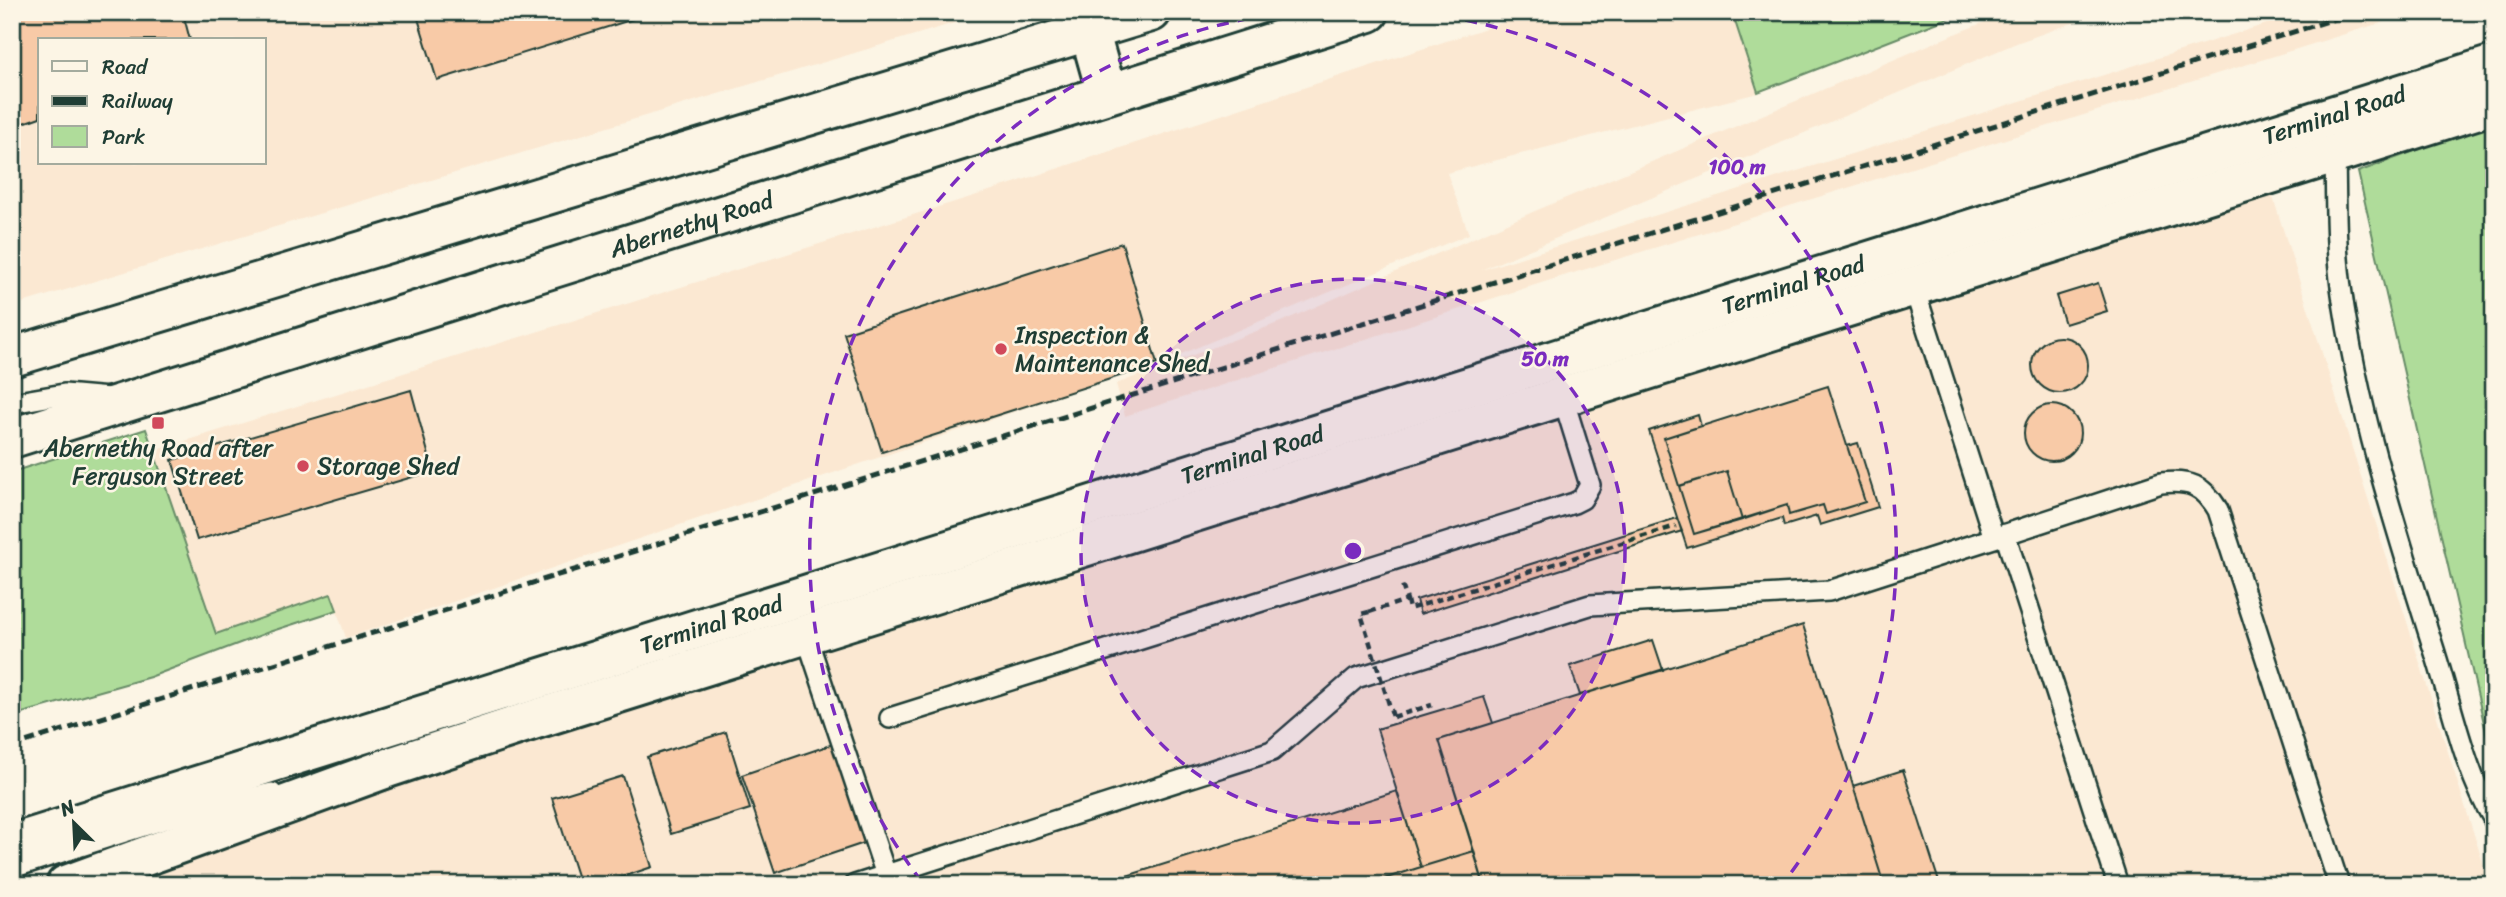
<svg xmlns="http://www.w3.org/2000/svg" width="2506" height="897" font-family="Sriracha,sans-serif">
<rect width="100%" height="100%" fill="#fcf5e5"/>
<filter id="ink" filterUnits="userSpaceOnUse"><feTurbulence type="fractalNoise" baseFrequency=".0143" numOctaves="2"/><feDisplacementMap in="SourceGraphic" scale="14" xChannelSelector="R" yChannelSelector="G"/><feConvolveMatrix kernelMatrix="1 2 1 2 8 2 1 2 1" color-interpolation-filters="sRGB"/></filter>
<g filter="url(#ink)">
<!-- built -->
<path fill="#fbe8d2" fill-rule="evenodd" d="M12,12H991L12,306ZM40,40H264V163H40Z
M1535,12H1732L1758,93L1447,173L1469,234L1167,360L346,638L331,594L216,634L153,451L977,195Z
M2010,12H2104L2019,42L1481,270L2305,12H2416L1557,278L1125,416L1116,384L1283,321L1535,211L1957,33Z
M2271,191L2490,885H110L409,776Z"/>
<!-- green -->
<path fill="#afdc9a" stroke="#678c67" stroke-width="2" d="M1732,12H1964L1758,92Z
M2494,124V767L2358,172L2452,137Z
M146,429L216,634L331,594L337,610L269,632L150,677L12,716V472Z"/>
<!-- building -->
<path fill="#f8caa7" stroke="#1f3d34" stroke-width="2" d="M12,12H196L184,17L190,40H40V117L12,127Z
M416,12H656L437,80Z
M1122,243L1157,364L882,452L844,333Z
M2098,283L2107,311L2065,324L2056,296Z
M2032 365a28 28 0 1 1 56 0a28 28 0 1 1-56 0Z
M1828,386L1865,502L1826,514L1823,505L1789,515L1787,505L1742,520L1727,471L1679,486L1664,438Z
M411,390L433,471L197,540L172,460Z
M2024 433a28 28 0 1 1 56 0a28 28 0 1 1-56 0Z
M1698,415L1701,426L1664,438L1694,534L1787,505L1789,515L1823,505L1826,514L1865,502L1847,446L1858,443L1878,507L1820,525L1817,516L1784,526L1782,518L1687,548L1649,431Z
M1727,471L1742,520L1694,534L1679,486Z
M1677,518L1682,531L1420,614L1416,600Z
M1803,625L1884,885H1484L1439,740Z
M1653,640L1663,670L1580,695L1570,666Z
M1484,697L1493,723L1439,740L1474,851L1421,867L1377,729Z
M726,732L750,809L671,834L647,757Z
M833,744L867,842L775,873L742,775Z
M1903,770L1940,885H1884L1853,786Z
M623,776L652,867L598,885H580L552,798Z
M1397,791L1421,867L1365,885H1098Z
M1474,851L1484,885H1365L1421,867Z"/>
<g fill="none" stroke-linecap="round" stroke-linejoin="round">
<!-- service casing -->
<g stroke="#1f3d34" stroke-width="24">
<path id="service" d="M2335,155C2336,199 2335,243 2341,287C2358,413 2398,535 2436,656C2452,707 2466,774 2494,820
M12,403L64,394L109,398
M2005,534L2118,885
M1994,538L2161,483C2190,480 2203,485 2218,510L2339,885
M806,635L886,875L1272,751L1356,678L1590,605L1829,591L1994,538L1914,288
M890,718L1574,503L1582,499L1590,485L1563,398
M12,868L194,810L272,793
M855,885L886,875"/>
</g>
<!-- minor casing -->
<g stroke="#1f3d34" stroke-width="44">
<g id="minor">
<path d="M1084,12L1107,94"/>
<path id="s1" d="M12,844L2494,65"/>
<path d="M66,885L390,767L539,718L2494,104"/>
</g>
</g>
<!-- secondary casing -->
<g stroke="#1f3d34" stroke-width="44">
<g id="secondary">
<path d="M12,357L1151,12"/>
<path id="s2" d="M12,438L1369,12"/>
</g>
</g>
<!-- path -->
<path stroke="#1f3d34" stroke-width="4.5" stroke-dasharray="7 5" stroke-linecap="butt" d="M1407,600L1409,609L1676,526
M1369,612L1407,600L1402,585
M1393,717L1432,705"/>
<!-- service -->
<use href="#service" stroke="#fcf5e5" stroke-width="19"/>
<!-- minor -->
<use href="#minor" stroke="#fcf5e5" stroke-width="38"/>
<!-- secondary -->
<use href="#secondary" stroke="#fcf5e5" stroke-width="38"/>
<!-- rail -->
<path stroke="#1f3d34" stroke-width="5" stroke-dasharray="10 5" stroke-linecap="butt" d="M12,746L2357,12"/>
<!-- path-bridge -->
<path stroke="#1f3d34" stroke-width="4.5" stroke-dasharray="7 5" stroke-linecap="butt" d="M1369,612L1361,614L1393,717"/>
</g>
</g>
<!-- distance rings -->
<circle cx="1353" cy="551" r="272" fill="#7b2cbf" fill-opacity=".12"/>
<g fill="none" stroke="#7b2cbf" stroke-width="3.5" stroke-dasharray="12 9">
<circle cx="1353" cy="551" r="272"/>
<path d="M922 882A543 543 0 0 1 1282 13M1424 13A543 543 0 0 1 1784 882"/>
</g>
<!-- markers -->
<g fill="#d1495b" stroke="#fcf5e5" stroke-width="2.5">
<circle cx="1001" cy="349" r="7"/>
<rect x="151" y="416" width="14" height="14" rx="3.5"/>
<circle cx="303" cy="466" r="7"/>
</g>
<g text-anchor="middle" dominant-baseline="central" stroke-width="5" stroke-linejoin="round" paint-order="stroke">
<!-- street labels -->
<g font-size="24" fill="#1f3d34" stroke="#fcf5e5">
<text stroke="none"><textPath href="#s1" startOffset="2434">Terminal Road</textPath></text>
<text stroke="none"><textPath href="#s2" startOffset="712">Abernethy Road</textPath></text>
<text stroke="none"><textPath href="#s1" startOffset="1867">Terminal Road</textPath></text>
<text stroke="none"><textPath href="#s1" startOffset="1300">Terminal Road</textPath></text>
<text stroke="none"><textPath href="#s1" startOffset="733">Terminal Road</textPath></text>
</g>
<!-- poi labels -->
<g font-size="24" fill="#1f3d34" stroke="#fcf5e5" text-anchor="start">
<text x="1015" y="335">Inspection &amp;<tspan x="1015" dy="28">Maintenance Shed</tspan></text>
<text x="158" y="448" text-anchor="middle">Abernethy Road after<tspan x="158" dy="28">Ferguson Street</tspan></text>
<text x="317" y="466">Storage Shed</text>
</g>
</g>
<circle cx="1353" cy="551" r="10" fill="#7b2cbf" stroke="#fcf5e5" stroke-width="3.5"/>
<g font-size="21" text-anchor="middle" font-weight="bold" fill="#7b2cbf" stroke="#fcf5e5" stroke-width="5" stroke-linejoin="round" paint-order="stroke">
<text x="1737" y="174">100 m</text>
<text x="1545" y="366">50 m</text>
</g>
<!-- margin -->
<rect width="2506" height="897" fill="none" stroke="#fcf5e5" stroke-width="42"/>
<rect x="21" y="21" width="2464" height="855" fill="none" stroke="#1f3d34" stroke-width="2.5" filter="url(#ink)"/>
<!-- legend -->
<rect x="38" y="38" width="228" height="126" fill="#fcf5e5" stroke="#a4ab9e" stroke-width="2"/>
<rect x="52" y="61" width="35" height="10" fill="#fcf5e5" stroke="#a4ab9e" stroke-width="2"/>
<text x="102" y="74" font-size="21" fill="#1f3d34">Road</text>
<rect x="52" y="96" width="35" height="10" fill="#1f3d34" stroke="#a4ab9e" stroke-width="2"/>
<text x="102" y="108" font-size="21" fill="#1f3d34">Railway</text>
<rect x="52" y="126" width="35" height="21" fill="#afdc9a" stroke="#a4ab9e" stroke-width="2"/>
<text x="102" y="144" font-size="21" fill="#1f3d34">Park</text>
<!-- north arrow -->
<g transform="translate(74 823) rotate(336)" stroke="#fcf5e5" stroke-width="5" paint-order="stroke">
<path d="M0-5L12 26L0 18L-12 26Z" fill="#1f3d34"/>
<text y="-10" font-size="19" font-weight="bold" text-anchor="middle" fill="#1f3d34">N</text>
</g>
</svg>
